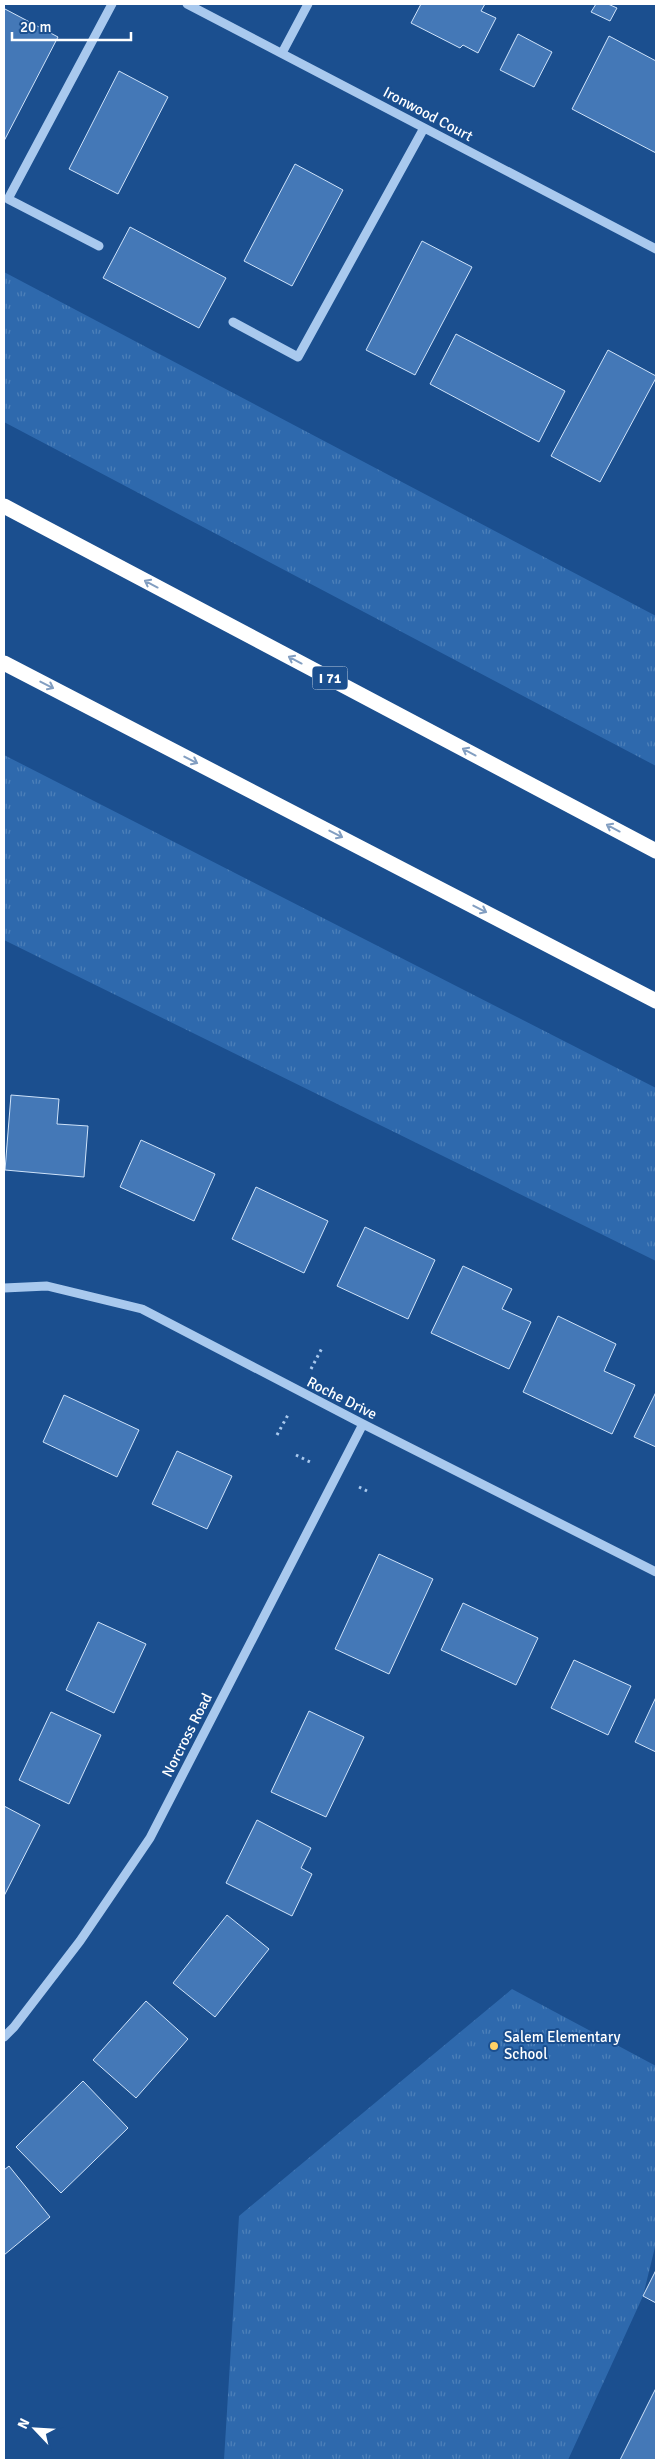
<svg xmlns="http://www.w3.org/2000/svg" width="660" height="2464" font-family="Signika,sans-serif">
<defs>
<pattern id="grass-tufts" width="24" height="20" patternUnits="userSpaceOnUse" patternTransform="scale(1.25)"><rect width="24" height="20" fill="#2e69ad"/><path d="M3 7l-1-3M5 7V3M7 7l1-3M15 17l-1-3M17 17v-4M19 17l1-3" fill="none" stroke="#4d80b9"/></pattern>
</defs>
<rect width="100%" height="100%" fill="#1b4f8f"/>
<!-- grass -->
<path fill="url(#grass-tufts)" d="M4,272L656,616V766L4,422Z
M4,755L656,1088V1261L4,940Z
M512,1989L656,2066V2243L643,2296L568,2460H224L239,2216Z"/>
<!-- building -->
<path fill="#4478b7" stroke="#cfe3fa" d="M421,4H485L481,11L496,18L478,53L463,45L460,48L411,23Z
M596,4H608L617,8L610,21L591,12Z
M5,9L58,37L4,141V12Z
M518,34L552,52L534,87L500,70Z
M609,36L656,61V153L572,109Z
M119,71L168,97L118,194L69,169Z
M295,164L343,190L292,286L244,261Z
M130,227L226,278L199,328L103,278Z
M422,241L472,267L415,375L366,350Z
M456,334L565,391L539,442L430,384Z
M608,350L656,376V378L600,482L551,456Z
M11,1095L59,1099L57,1124L88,1126L84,1177L5,1170Z
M141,1140L215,1174L194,1221L120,1187Z
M256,1187L328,1221L304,1273L232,1239Z
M365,1227L435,1260L408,1319L337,1286Z
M463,1266L512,1289L502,1309L531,1322L509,1369L431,1333Z
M558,1316L616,1344L604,1371L635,1385L612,1434L523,1392Z
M656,1392V1447L634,1437Z
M64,1395L139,1430L117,1477L43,1442Z
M177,1451L232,1476L207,1529L152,1504Z
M379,1554L433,1579L389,1674L335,1649Z
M463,1603L538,1638L516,1685L441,1650Z
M98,1622L146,1644L114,1713L66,1690Z
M574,1660L631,1686L608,1735L551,1708Z
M656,1697V1752L635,1742Z
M309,1711L364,1737L326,1817L271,1792Z
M51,1712L101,1735L69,1804L19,1780Z
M4,1806L40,1825L4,1896Z
M257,1820L311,1848L301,1868L312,1874L292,1916L226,1883Z
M227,1915L269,1949L215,2017L173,1983Z
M146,2001L188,2039L136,2098L93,2060Z
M83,2081L128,2128L61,2193L16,2147Z
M9,2166L50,2217L4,2255V2170Z
M656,2270V2303L643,2296Z
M656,2388V2460H620Z"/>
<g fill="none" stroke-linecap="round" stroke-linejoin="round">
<!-- path -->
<path stroke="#a9c9ee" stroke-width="3" stroke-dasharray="2.5 4" stroke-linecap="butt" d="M311,1369L322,1348
M277,1435L289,1413
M296,1455L310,1462
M359,1487L367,1491"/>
<!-- minor -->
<path stroke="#a9c9ee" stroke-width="9" d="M187,4L656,249
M282,53L308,4
M99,246L8,199L112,4
M233,322L298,357L424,128
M4,1288L47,1286L142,1309L363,1424L656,1572
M4,2037L14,2027L80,1941L150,1838L363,1424"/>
<!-- highway -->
<path stroke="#fff" stroke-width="15" d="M4,506L656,851
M4,663L656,1001"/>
</g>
<!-- one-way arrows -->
<defs><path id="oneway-shaft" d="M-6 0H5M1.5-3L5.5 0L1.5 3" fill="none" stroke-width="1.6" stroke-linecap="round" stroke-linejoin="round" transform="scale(1.25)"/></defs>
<g stroke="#829ec1">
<use href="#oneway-shaft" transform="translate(151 584) rotate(-152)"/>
<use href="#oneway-shaft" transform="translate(295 660) rotate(-152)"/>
<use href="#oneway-shaft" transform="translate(47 685) rotate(27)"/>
<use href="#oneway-shaft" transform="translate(469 752) rotate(-152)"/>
<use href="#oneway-shaft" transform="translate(191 760) rotate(27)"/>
<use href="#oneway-shaft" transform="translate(613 828) rotate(-152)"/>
<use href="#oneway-shaft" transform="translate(336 834) rotate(27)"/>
<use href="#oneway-shaft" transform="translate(480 909) rotate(27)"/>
</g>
<!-- markers -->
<circle fill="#ffd166" stroke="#1b4f8f" stroke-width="2" cx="494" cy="2046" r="5"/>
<g text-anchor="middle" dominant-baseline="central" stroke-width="4" stroke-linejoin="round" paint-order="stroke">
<!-- shield labels -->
<rect fill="#1b4f8f" stroke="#bbcadd" stroke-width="1" x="312.5" y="666.5" width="35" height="23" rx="4"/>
<g font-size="14" font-weight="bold" fill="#fff">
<text x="330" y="678">I 71</text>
</g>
<!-- street labels -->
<g font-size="15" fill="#fff" stroke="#1b4f8f">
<text transform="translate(428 114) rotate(28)">Ironwood Court</text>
<text transform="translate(342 1398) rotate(27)">Roche Drive</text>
<text transform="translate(187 1735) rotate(-63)">Norcross Road</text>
</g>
<!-- poi labels -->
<g font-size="15" fill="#fff" stroke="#1b4f8f" text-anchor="start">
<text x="504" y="2037">Salem Elementary<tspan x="504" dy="17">School</tspan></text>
</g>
</g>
<!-- border -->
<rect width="660" height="2464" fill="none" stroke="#ffffff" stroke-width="10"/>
<!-- north arrow -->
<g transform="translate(35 2429) rotate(295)" stroke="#1b4f8f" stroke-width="4" paint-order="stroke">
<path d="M0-4L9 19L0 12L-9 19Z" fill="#ffffff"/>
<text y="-8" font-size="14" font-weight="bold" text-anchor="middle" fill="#ffffff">N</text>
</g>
<!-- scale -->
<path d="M12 32v8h119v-8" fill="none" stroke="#ffffff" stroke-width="2.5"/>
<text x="20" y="32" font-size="15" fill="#ffffff" stroke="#1b4f8f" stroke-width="4" paint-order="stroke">20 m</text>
</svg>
